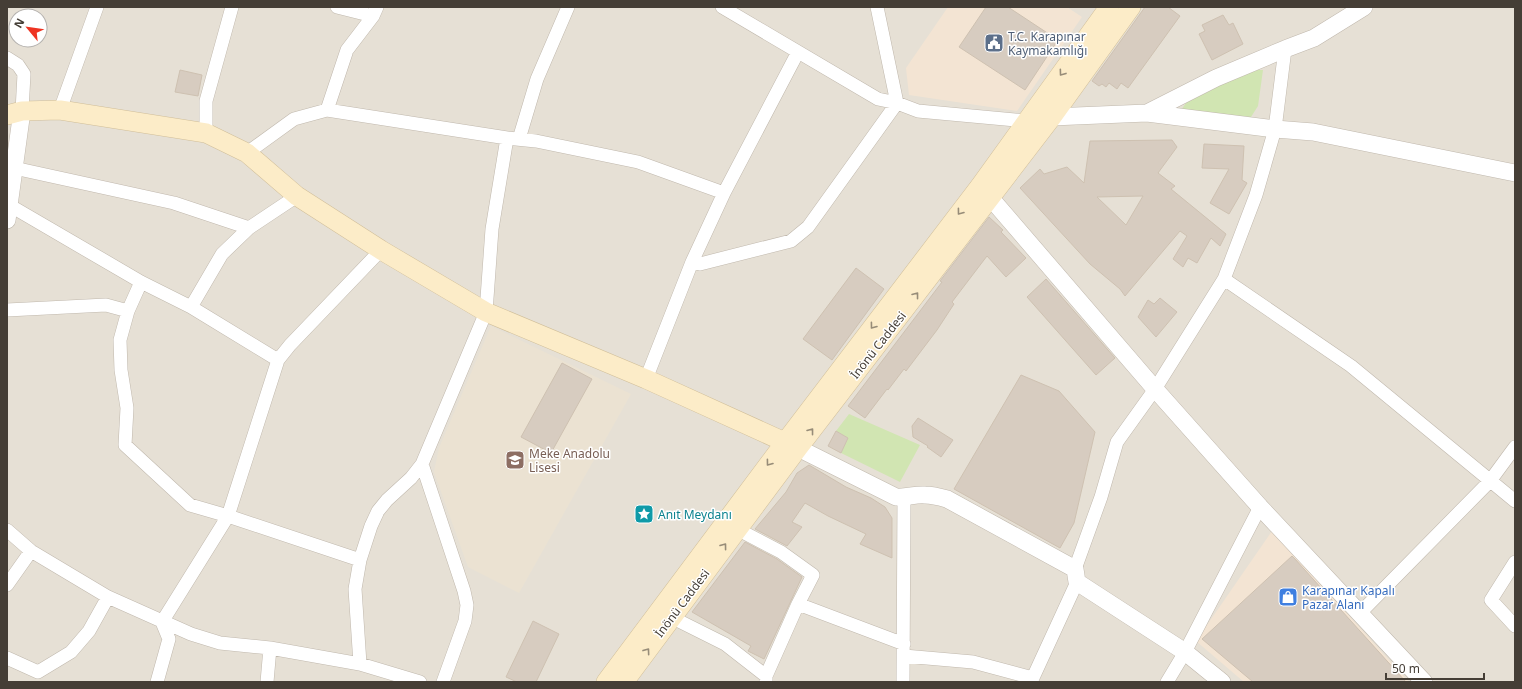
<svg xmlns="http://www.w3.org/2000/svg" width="1522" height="689" font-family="'Noto Sans',sans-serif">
<rect width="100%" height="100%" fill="#f3eee7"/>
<!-- residential -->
<path fill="#e6e0d5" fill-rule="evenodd" d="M7,7H1515V682H7ZM16,16H40V40H16Z"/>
<!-- commercial -->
<path fill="#f3e4d3" d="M948,7H1067L1082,17L1017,111L909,95L906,68Z
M1272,531L1409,682H1244L1196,641Z"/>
<!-- education -->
<path fill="#ebe2d2" d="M491,326L631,394L519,593L468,567L434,472L439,448Z"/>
<!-- green -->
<path fill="#d1e5b2" d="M1253,70H1263L1258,106L1251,117L1199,113L1181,110L1189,99Z
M849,414L920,445L900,482L841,453L848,438L836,431Z"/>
<!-- building -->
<path fill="#d7ccc0" stroke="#cec1b1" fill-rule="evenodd" d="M986,7H1008L1058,40L1025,90L959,47Z
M1145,7H1168L1180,16L1128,88L1121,83L1117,89L1109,83L1106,87L1102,84L1099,86L1092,81Z
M1223,15L1229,25L1233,23L1243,44L1212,60L1199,34L1205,31L1202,25Z
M180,70L202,75L198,96L175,92Z
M1172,140L1177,147L1158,173L1175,186L1171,189L1226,234L1220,246L1211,238L1197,263L1188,258L1183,267L1173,259L1187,236L1180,231L1125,296L1120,289L1090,264L1020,188L1040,169L1044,174L1067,167L1084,183L1090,141ZM1143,196L1126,225L1097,197Z
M1204,144L1244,146L1242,180L1247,183L1229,214L1210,203L1229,169L1202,168Z
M989,217L1003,230L1001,232L1026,258L1006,277L987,256L952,302L954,304L937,330L906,371L904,369L888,390L887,389L865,418L848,406L942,282L940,281Z
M856,268L884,289L832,360L803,339Z
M1046,279L1115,358L1096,375L1027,297Z
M1160,298L1177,312L1156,337L1138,317L1148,300L1154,304Z
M562,363L592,379L551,453L521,437Z
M1021,375L1059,391L1095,432L1074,523L1060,548L954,489Z
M918,418L953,440L941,457L927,447L928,446L913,437L912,426Z
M836,431L848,438L841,453L828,446Z
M809,465L846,487L871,498L885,507L892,518V558L860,544L866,534L828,516L805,503L792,522L802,527L787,546L755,529L786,492L797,473Z
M745,542L777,559L802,577L764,659L748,651L751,646L692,612Z
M1292,556L1295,559L1406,682H1253L1202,639Z
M533,621L559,634L536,682H517L506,677Z"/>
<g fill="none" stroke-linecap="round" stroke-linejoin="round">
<!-- minor casing -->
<g stroke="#c0b8ad" stroke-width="14">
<path id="minor" d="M337,7L373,16
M722,7L878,99L897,103L918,111L1027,121
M7,58L18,65L24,74L22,111
M60,110L97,7
M327,110L347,50L373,16L377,7
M206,133V101L232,7
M519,139L537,79L568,7
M247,153L294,119L327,110L507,138L536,141L638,162L724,193
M14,168L174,203L249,228
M9,205L141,282L191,307L278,360
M692,262L724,193L798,52
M1224,279L1351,366L1515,501
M141,282L128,311L120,340L121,370L127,408L125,445L190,505L228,516L360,560
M191,307L222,254L249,228L297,196
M7,310L106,305L128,311
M646,379L692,262L700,264L791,241L808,227L897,103L877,7
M737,529L781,552L813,575L798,604L904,644
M7,530L31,551L108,597L191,634L220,643L270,648L360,664L420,682
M1515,562L1491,600L1515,626
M1075,569L1101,497L1117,442L1155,389L1224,279L1256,195L1275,129L1285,49
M7,585L31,551
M1360,613L1490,481L1515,447
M671,617L725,644L766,676V682
M904,656L973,662L1033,678
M7,658L38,672L71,652L89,631L108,597
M360,664L355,589L360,560L371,526L378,511L387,500L411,478L422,464
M766,676L798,604
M157,682L169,639L162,622L228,516L278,360L290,345L381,250
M267,682L270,648
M443,682L465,621L467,605L464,591L422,464L486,312L492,229L507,138
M903,682L904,497
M1031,682L1077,582
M1167,682L1185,652L1260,507"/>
</g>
<!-- tertiary casing -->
<g stroke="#c0b8ad" stroke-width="18">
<path id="tertiary" d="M1147,113L1216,78L1285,49L1314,38L1364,7
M1041,119L1052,117L1147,113L1275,129L1313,132L1515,173
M982,188L1155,389L1260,507L1424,682
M7,220L22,111
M798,448L896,497C907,498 915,494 925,495C933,495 940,497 947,499L1075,569L1077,582L1185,652L1222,682"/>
</g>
<!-- secondary casing -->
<g stroke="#d0be99" stroke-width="20">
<path id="secondary" d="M7,115L22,111L60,110L206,133L247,153L297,196L381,250L486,312L646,379L798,448
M606,682L786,441L980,186L1109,7
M624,682L798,448L1052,117L1131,7"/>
</g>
<!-- minor -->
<use href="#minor" stroke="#fff" stroke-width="13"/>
<!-- tertiary -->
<use href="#tertiary" stroke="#fff" stroke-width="17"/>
<!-- secondary -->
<use href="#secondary" stroke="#fcecc8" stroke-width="19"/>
</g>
<!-- one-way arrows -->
<defs><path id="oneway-chevron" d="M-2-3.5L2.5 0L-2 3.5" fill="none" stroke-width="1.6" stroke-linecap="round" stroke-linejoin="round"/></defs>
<g stroke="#978c78">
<use href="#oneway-chevron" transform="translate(1062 73) rotate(126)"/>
<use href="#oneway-chevron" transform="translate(960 212) rotate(127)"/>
<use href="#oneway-chevron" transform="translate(916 295) rotate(-52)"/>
<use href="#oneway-chevron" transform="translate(873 326) rotate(127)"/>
<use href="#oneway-chevron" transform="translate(811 431) rotate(-52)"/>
<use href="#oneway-chevron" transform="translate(769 463) rotate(127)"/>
<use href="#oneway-chevron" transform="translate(724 546) rotate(-53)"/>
<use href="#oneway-chevron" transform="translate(647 651) rotate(-54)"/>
</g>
<!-- icons -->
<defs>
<g id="civic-square" transform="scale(1)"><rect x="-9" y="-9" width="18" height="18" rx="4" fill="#5c6f8a" stroke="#fff"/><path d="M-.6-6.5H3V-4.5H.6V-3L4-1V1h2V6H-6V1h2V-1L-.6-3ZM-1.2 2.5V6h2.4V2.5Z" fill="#fff"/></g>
<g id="school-square" transform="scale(1)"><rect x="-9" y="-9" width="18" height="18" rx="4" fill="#8d6e63" stroke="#fff"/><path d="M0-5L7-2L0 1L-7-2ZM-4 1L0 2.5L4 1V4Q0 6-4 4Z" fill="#fff"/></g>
<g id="sight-square" transform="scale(1)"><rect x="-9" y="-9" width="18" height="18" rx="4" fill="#0f9aa8" stroke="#fff"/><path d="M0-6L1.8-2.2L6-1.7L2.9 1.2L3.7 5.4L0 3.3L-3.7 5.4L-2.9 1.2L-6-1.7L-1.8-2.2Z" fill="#fff"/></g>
<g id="shop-square" transform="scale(1)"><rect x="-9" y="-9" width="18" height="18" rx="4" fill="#3f7fe0" stroke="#fff"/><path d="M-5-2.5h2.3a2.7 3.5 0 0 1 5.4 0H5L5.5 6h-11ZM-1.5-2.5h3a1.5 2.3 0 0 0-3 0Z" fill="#fff"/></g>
</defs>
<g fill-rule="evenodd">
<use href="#civic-square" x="994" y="43"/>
<use href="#school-square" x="515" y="460"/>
<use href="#sight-square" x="644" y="514"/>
<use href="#shop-square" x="1288" y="597"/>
</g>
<g text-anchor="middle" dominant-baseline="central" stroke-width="3" stroke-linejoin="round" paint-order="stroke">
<!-- service labels -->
<g font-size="12" fill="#4e5e75" stroke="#fff" text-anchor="start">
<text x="1008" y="36">T.C. Karapınar<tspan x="1008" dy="14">Kaymakamlığı</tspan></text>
</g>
<!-- street labels -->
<g font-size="12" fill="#453e36" stroke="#fff">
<text transform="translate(878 345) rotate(-52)">İnönü Caddesi</text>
<text transform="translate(682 603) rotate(-53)">İnönü Caddesi</text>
</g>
<!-- education labels -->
<g font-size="12" fill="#785e54" stroke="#fff" text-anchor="start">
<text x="529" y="453">Meke Anadolu<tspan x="529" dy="14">Lisesi</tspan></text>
</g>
<!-- culture labels -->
<g font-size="12" fill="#0d838f" stroke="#fff" text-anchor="start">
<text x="658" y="514">Anıt Meydanı</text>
</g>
<!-- shop labels -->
<g font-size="12" fill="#366cbe" stroke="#fff" text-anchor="start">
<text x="1302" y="590">Karapınar Kapalı<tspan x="1302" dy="14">Pazar Alanı</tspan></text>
</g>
</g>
<!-- border -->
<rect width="1522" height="689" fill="none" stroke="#453e36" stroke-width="16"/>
<!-- north arrow -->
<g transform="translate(28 28) rotate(299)"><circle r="19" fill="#ffffff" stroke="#b5b2af"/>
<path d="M0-3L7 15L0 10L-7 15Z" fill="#ee3422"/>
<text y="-6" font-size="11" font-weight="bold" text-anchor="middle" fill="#453e36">N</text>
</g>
<!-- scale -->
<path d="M1386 673v6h98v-6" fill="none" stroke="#453e36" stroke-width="2"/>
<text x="1392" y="673" font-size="12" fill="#453e36" stroke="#ffffff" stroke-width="3" paint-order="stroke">50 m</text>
</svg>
